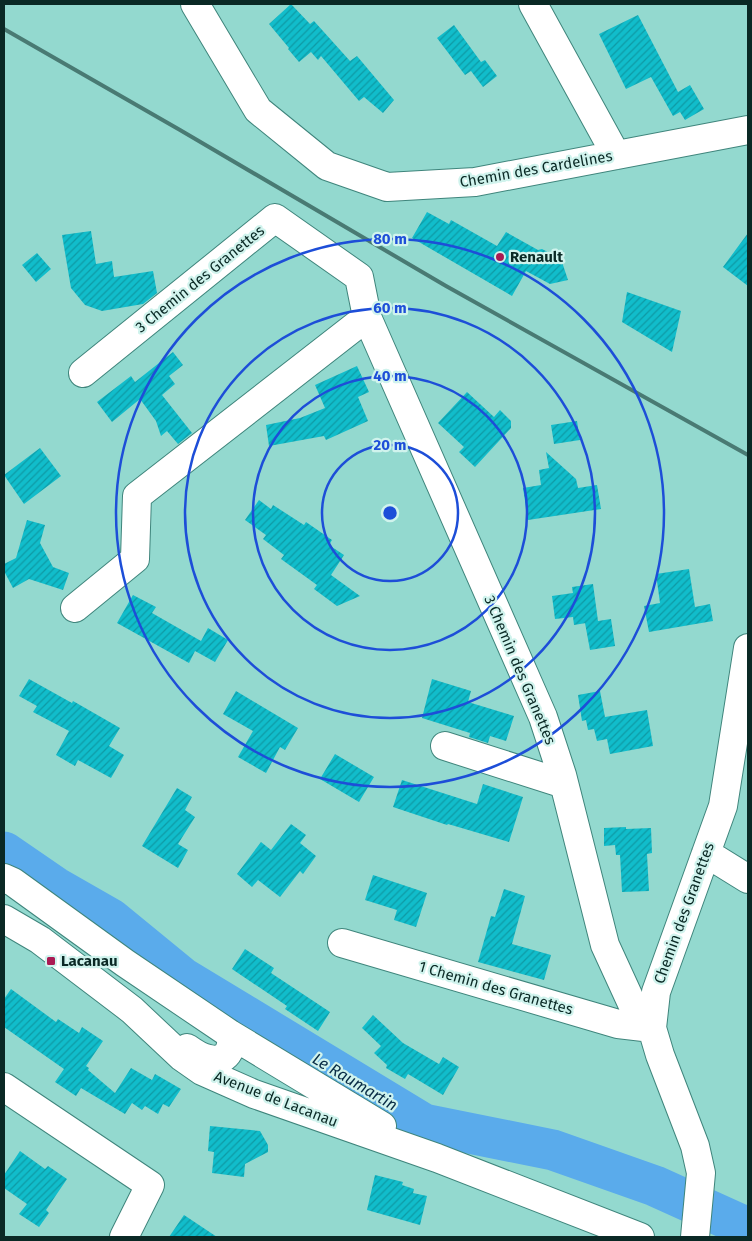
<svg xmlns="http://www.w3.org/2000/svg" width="752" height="1241" font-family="'Fira Sans',sans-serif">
<defs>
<pattern id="building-hatch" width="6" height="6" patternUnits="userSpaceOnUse" patternTransform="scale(1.25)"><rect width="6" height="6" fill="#11bdcb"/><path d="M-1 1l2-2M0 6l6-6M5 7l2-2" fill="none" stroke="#0e9aa5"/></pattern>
</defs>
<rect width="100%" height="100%" fill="#93d9cf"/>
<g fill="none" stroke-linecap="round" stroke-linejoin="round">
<!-- river -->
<path stroke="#5aabeb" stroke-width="41" d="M4,852L55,887L111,919L183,978L424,1124L553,1150L655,1186L739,1224L748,1226"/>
</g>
<!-- building -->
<path fill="url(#building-hatch)" d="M291,4L310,24L314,21L350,61L357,56L394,100L383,113L364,97L359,101L321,56L318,60L311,52L299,62L288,49L289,48L269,24Z
M638,15L678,92L690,85L704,109L685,120L680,112L673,116L651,77L626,89L599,34Z
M454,25L481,62L485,60L497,76L483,87L471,71L465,75L437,38Z
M427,212L449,224L451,220L497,246L506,232L538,250L542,249L561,259L568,280L550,284L526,271L512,296L412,238Z
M91,231L96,264L112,261L114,277L153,271L157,293L143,304L102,311L85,305L71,288L62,235Z
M748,233V286L723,267Z
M37,253L51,269L36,282L22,265Z
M627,292L681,311L672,352L622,322Z
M173,352L183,365L169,376L175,384L162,395L192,433L178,444L167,431L161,436L156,421L140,399L112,422L97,402L131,376L135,382Z
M357,366L369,392L358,397L368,421L326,440L324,436L269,446L266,425L300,418L325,408L315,385Z
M467,392L494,417L500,410L511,421V428L475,467L459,452L464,447L438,423Z
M577,421L580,440L554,444L551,425Z
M40,448L61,476L24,504L4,475Z
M546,452L576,479L578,488L597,485L601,509L528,520L523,488L541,485L539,470L549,468Z
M259,500L271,509L273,505L304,525L306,522L332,540L329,545L344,555L331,575L360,596L337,606L314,589L317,585L281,559L284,555L263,539L266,535L245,520Z
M27,520L45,525L40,543L53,567L69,573L63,590L29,579L13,588L4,571V564L16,558Z
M689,569L695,607L710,604L713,621L649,632L644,606L660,603L656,574Z
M593,584L598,621L574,625L573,617L555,619L552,596L573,593L572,587Z
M133,595L156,607L152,613L201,641L208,628L228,640L215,662L195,651L189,663L117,623Z
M611,619L615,646L590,650L585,623Z
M29,679L72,703L73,701L120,728L109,746L124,755L111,778L78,760L75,766L56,755L69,731L33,712L37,706L19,696Z
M432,679L471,691L468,702L514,716L506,741L490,736L488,743L469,737L470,733L422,718Z
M236,691L298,728L285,750L280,747L266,773L238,757L253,731L223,714Z
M600,691L605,717L647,710L653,746L610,754L607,739L597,741L594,729L588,730L586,720L582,721L578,695Z
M335,754L374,777L359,802L320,779Z
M402,780L477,804L483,784L523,797L509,842L448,824L447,825L393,807Z
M177,788L192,797L185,810L195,817L178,844L188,850L178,868L142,846Z
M291,824L306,835L300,843L316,856L303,874L300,871L280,897L258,880L252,887L237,874L261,842L271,850Z
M626,827V829L651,828L652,853L647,854L649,891L622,892L620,855H616L615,845L604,846V828Z
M373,875L427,893L416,927L394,920L397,910L365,900Z
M504,889L525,896L512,944L551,955L544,980L478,962L491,916L495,917Z
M245,949L274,968L271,973L330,1012L318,1031L285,1009L287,1006L232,969Z
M11,989L56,1022L58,1019L79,1033L82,1027L103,1041L86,1066L89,1068L88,1070L115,1093L131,1068L152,1080L155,1074L181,1089L169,1107L163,1104L158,1114L145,1106L142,1110L132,1103L125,1114L81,1088L76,1096L55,1082L64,1069L4,1027V999Z
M373,1015L403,1043L439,1064L443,1057L459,1067L443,1095L408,1074L405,1079L386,1068L387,1065L374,1053L381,1046L362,1028Z
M210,1126L260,1131L268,1145V1152L245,1164L244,1177L212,1173L214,1152L208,1151Z
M20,1151L45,1169L48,1166L67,1179L46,1210L49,1213L39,1227L19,1214L27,1204L4,1188V1175Z
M375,1175L403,1182L402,1185L414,1189L413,1193L427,1196L420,1225L367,1210Z
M184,1215L217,1237H169Z"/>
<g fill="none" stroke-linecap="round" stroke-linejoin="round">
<!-- minor casing -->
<g stroke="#3f857c" stroke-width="30">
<path id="minor" d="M195,4L258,110L327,166L387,187L475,182L748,130
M533,4L616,155
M83,373L275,218L359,277L367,317L543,717L562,775L605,945L633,1006L652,1028
M75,608L135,559L137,496L367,317
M445,746L564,784
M706,853L748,879
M4,878L13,882L125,963L230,1034L382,1126
M4,919L40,940L132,1010L182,1057L202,1071L254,1094L437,1158L640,1237
M342,943L618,1024L652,1028
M187,1048C194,1053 201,1058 209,1059C226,1063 234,1049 230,1034
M4,1087L150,1185L124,1237
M695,1237L701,1173L695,1146L660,1055L652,1028L656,992L723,806L748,648"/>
</g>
<!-- minor -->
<use href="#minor" stroke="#fff" stroke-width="28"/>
<!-- rail -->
<path stroke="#497a73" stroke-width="4" d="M4,29L180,130L446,286L748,455"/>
</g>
<!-- distance rings -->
<g fill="none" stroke="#1d4ed8" stroke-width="2.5">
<circle cx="390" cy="513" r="68"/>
<circle cx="390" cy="513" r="137"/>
<circle cx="390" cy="513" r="205"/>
<circle cx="390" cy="513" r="274"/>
</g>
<!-- markers -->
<g fill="#aa1a53" stroke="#d0f3ed" stroke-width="2">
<circle cx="500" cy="257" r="5"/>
<rect x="46" y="956" width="10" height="10" rx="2.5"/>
</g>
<g text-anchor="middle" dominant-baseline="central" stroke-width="4.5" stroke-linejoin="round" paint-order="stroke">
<!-- street labels -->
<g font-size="15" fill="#0a2925" stroke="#d0f3ed">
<text transform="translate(536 169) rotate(-10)">Chemin des Cardelines</text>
<text transform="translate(200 279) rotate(-39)">3 Chemin des Granettes</text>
<text transform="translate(520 670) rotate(67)">3 Chemin des Granettes</text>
<text transform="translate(684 913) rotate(-70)">Chemin des Granettes</text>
<text transform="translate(496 988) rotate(16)">1 Chemin des Granettes</text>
<text transform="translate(276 1099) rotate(21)">Avenue de Lacanau</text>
</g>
<!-- poi labels -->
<g font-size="15" font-weight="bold" fill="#0a2925" stroke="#d0f3ed" text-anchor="start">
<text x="510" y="257">Renault</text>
<text x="61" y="961">Lacanau</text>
</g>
<!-- water labels -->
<g font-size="16" font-style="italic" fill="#082b45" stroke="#d0f3ed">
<text transform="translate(355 1082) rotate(31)">Le Raumartin</text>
</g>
</g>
<circle cx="390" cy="513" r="8" fill="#1d4ed8" stroke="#d0f3ed" stroke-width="2.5"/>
<g font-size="15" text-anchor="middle" font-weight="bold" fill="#1d4ed8" stroke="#d0f3ed" stroke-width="4.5" stroke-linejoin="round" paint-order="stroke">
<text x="390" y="244">80 m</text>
<text x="390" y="313">60 m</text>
<text x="390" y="381">40 m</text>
<text x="390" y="450">20 m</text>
</g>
<!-- border -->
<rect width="752" height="1241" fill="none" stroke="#0a2925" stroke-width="10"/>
</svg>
